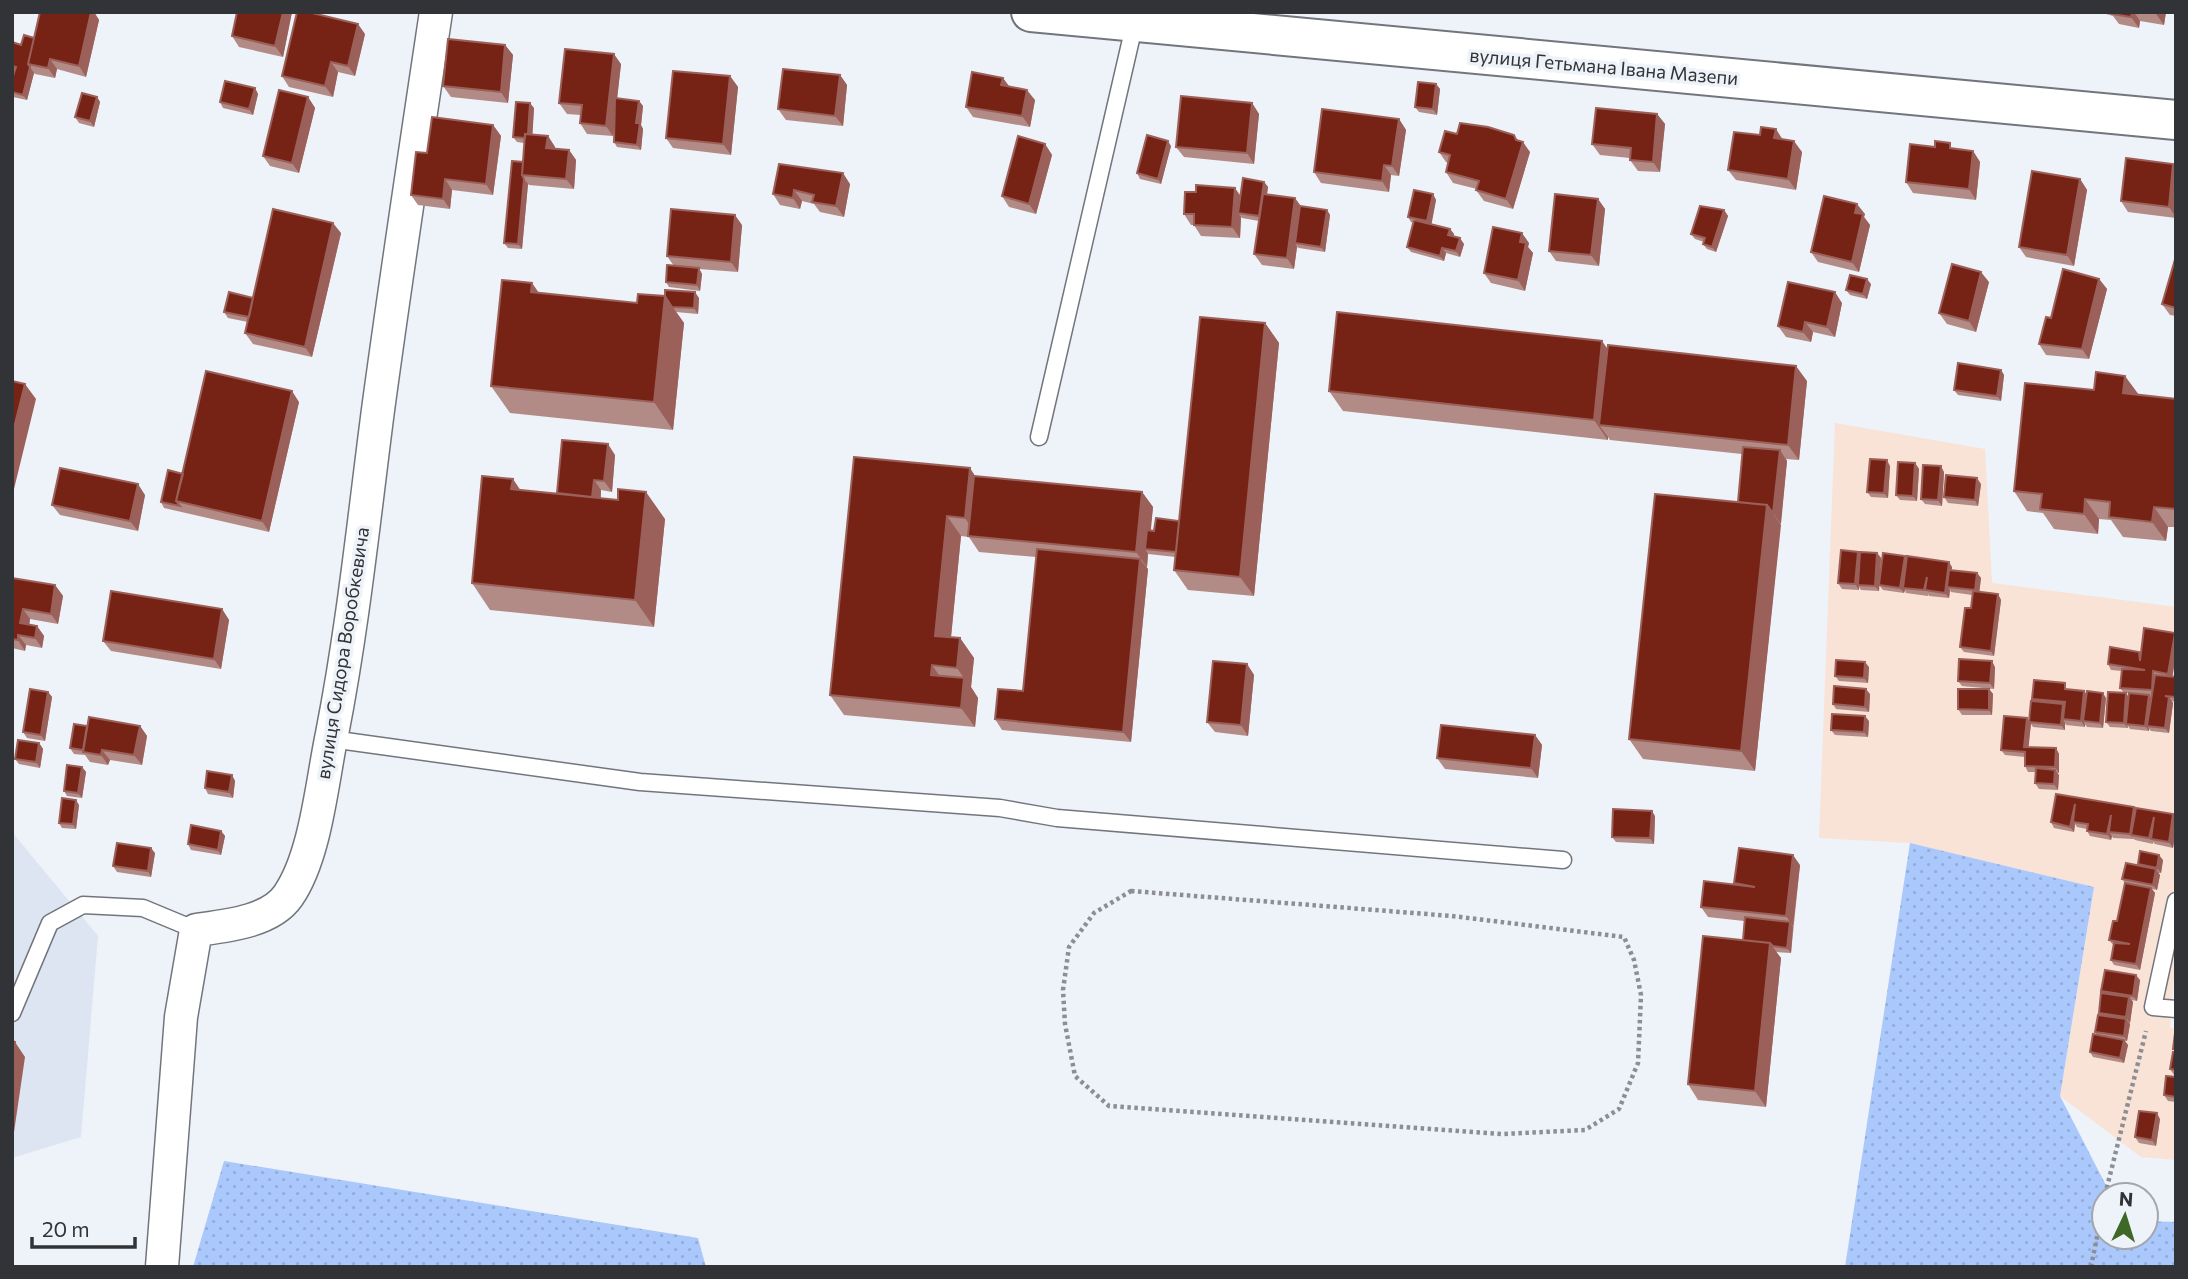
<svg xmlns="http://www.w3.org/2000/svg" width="2188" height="1279" font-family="Commissioner,sans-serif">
<defs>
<pattern id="garden-dots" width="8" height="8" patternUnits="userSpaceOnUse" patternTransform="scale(1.75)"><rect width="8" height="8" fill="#aac8fc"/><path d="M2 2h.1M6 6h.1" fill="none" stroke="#93acd9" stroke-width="1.8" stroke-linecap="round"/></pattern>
</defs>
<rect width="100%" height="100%" fill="#eef2f9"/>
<!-- built -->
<path fill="#dde5f2" d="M12,832L98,936L81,1137L12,1158Z"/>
<!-- industrial -->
<path fill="#f9e2d6" d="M1835,423L1985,449L1992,583L2176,607V950L2170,1028L2176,1029V1160L2141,1157L2060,1096L2094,887L1910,843L1819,838Z"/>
<!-- garden -->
<path fill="url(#garden-dots)" d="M1910,843L2094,887L2060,1096L2111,1195H2104V1237H2146V1221L2176,1222V1267H1845Z
M224,1161L698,1238L706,1267H193Z"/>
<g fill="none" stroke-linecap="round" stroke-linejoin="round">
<!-- service casing -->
<g stroke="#72767c" stroke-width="19">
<path id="service" d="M1039,437L1135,22
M331,739L640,782L1000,808L1057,818L1563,860
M2176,901L2153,1007L2176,1009
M12,1013L50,923L83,905L143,908L196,930"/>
</g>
<!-- minor casing -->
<g stroke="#72767c" stroke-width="35">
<path id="minor" d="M162,1267L181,1017L196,930C225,926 270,922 288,896C316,856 322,781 332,734C353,627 364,518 378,410C396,277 416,145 436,12"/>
</g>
<!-- secondary casing -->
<g stroke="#72767c" stroke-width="42">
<path id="secondary" d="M1031,12L2176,120"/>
</g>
<!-- path -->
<path stroke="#8c8e93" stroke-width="4.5" stroke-dasharray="3.5 3.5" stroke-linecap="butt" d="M1131,891L1452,916L1624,937L1634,960L1641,995L1638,1063L1619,1109L1585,1130L1502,1134L1109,1106L1075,1076L1065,1024L1063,990L1069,947L1094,913Z
M2105,1195L2146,1031
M2091,1267L2104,1202"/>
<!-- service -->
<use href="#service" stroke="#fff" stroke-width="16"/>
<!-- minor -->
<use href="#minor" stroke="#fff" stroke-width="32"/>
<!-- secondary -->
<use href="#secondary" stroke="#fff" stroke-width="38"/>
</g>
<!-- wall -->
<path fill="#b28a86" d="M40,12H94L99,20L86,77L57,69L55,78L35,74L34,73L27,100L13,97L12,79L15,71L12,70V42L21,45L34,38Z
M292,12L283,57L239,47L232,36Z
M2099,12H2166L2164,25L2140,21L2139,28L2119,24L2113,16Z
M365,34L355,76L338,72L333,97L289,87L282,76Z
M505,45L513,55L508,103L451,97L443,86Z
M621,64L617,98L639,101L643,106L641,125L643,129L641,150L617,147L614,142V129L613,136L587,134L580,123L581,115L567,114L559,103Z
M840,75L847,85L843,126L786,120L778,109Z
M730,76L738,87L731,155L673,148L666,138Z
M1003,78L1009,86L1035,100L1030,127L973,117L966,107Z
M1436,84L1440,89L1437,115L1419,112L1415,107Z
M255,88L258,94L253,115L223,108L220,102Z
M97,97L100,102L94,127L79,123L75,117Z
M308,97L315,108L299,173L270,166L263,156Z
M1252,103L1259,114L1254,164L1184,157L1176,147Z
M534,108L532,135L548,136L555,147V149L569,150L576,160L574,189L529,185L528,184L522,249L508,248L504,243L523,162L524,143L517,142L513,137Z
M1657,114L1665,124L1660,172L1638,171L1630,160V158L1600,155L1592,144Z
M1399,119L1406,130L1399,176L1391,175L1389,192L1321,183L1314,172Z
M493,125L501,136L493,195L452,190L450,209L418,205L411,195L427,153Z
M1457,134L1514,135L1518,141L1530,152L1513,209L1484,201L1476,190L1477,189L1453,183L1446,172L1448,163L1446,162L1439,152Z
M1783,140L1802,152L1796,190L1736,180L1728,170Z
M1045,144L1052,155L1036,214L1009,207L1002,196Z
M1171,146L1161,184L1140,179L1137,173Z
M1955,149L1973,151L1980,162L1976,200L1913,193L1906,182Z
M779,164L850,184L844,217L820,212L814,204L802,201L800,209L780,205L773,194Z
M2173,164L2176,167V218L2128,212L2121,201Z
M2080,179L2087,190L2074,266L2026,257L2019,247Z
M1264,182L1268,187L1267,194L1300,206L1327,210L1330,215L1325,252L1299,248L1297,247L1294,269L1262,265L1254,254L1259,221L1242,218L1241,217L1240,238L1201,236L1194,225H1191L1184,214L1241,196Z
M1433,194L1436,200L1431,224L1450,229L1454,234L1453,237L1464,244L1460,257L1446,253L1444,261L1411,252L1407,247L1414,223L1411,222L1408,217Z
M1598,199L1605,209L1599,266L1556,261L1549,251Z
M1724,210L1728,216L1716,252L1707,249L1703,244L1704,242L1695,239L1691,234Z
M1865,214L1864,217L1870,225L1859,272L1818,262L1811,252Z
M742,225L738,272L699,269L702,274L700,291L669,287L666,282L674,266L667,256Z
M341,233L312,357L253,344L245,333L248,322L228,318L224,312L253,298Z
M1529,243L1528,247L1533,253L1525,291L1491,283L1484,273Z
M2176,256V316L2170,315L2162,304Z
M2099,279L2107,289L2089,359L2046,355L2039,344L2051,318Z
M1989,282L1976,332L1947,324L1939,313Z
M1871,284L1867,299L1850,295L1846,290Z
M539,293L637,303L665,296L699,298L698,314L676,312L684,323L673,430L510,413L491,386Z
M1842,303L1835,337L1813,332L1811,342L1786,337L1778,326Z
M1265,323L1279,343L1254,596L1188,590L1174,570L1176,557L1148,554L1147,567H1146L1148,569L1131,742L1002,730L995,719L1023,691L1036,557L979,552L969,537L961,536L951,638H960L974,658L971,687L978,698L975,727L844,715L830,695L854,457L975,476L1142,492L1153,507L1150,531H1154L1179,521Z
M1607,348L1807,381L1799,460L1786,459L1787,461L1755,771L1643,759L1629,739L1738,502L1742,454L1610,440L1608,437V440L1343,411L1329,391Z
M2001,370L2004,375L2001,401L1958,395L1954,390Z
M2139,395L2176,399V527H2168L2166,541L2123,537L2111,520L2099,519L2098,534L2054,529L2043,513L2027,511L2014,491Z
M299,402L269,532L164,508L161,502L183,474Z
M615,455L612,492L601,490V498L665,519L654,627L490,610L472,583L520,490L557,493Z
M1915,463L1919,469L1917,501L1900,500L1896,495Z
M1890,466L1888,498L1871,497L1867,492Z
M1944,472L1942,506L1925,504L1921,499Z
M1981,484L1978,506L1948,503L1944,497Z
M145,495L138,531L60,515L52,505Z
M1858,552L1860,555L1877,553L1881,558L1879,591L1861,590L1859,587V590L1842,589L1838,583Z
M1906,558L1952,567V570L1977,573L1981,578L1979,592L1998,594L2001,600L1994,656L1964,652L1960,647L1971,608L1972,595L1951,592L1950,590L1949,598L1929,596L1928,594V596L1906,593L1905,590L1904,593L1883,590L1879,585Z
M12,578L55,585L63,596L58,624L30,619L29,625L37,626L44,636L42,648L26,645L25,651L12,648Z
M222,609L229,620L221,669L111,651L103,641Z
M2175,633L2176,655L2172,677H2176V702L2172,701L2173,703L2169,733L2151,731L2149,729V731L2130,729L2128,726V728L2110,727L2106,722L2129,697V693H2124L2120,688L2122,671L2111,670L2108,664L2141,653Z
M1247,664L1254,675L1248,736L1215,732L1207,722Z
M1869,667L1868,683L1839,681L1835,676Z
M1995,667L1994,689L1962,686L1958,681Z
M1989,689L1993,694L1992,715H1962L1958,709Z
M2069,689L2084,691L2086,694L2106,698L2103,728L2087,727L2085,724V727L2066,725L2065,723V730L2033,727L2031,724L2028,747L2056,748L2059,754V773H2057L2059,775L2058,790L2039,789L2035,783L2036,772H2028L2025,766V757L2005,755L2001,750L2027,718L2029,722L2033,701L2032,699Z
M48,692L52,697L45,741L27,738L23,732Z
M1870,694L1869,712L1836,709L1833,704Z
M1869,721L1868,737L1835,735L1831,730Z
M87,726H140L147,736L142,765L110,760L108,765L90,762L85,755L74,754L70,748Z
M1535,735L1542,745L1538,778L1445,769L1437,758Z
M39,743L43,749L40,768L19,764L15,759Z
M82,767L86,772L82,798L67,796L64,791Z
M232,775L235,781L233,798L208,794L205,788Z
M79,805L76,829L62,828L59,823Z
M2135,810L2173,814L2176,817V829L2173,848L2155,844L2153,842V844L2135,840L2134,839L2113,838L2112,836L2111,840L2090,836L2087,831V829L2077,827L2075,824L2074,832L2054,828L2051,822Z
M1655,816L1654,844L1616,842L1612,837Z
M221,831L225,836L221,855L191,850L188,844Z
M155,853L151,877L117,872L113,866Z
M2163,860L2161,873H2158L2160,875L2157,890L2152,889L2155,893L2140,970L2114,965L2111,960L2114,946L2109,940L2117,921L2125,883L2122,879L2139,866L2138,864Z
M1800,865L1791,953L1776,952L1781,958L1766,1107L1698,1100L1688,1084L1743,940L1744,921L1708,917L1701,907L1736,885L1734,883Z
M2140,980L2137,1001L2132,1000L2133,1002L2130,1023L2128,1022L2130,1024L2127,1041H2125L2128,1045L2124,1063L2093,1057L2090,1052L2097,1035L2095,1032L2100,1016L2099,1013L2103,993L2101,991Z
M2176,1025V1075H2174L2170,1069L2175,1052L2173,1049Z
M2176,1077V1102L2168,1101L2164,1095Z
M2160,1119L2156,1146L2139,1143L2135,1137Z"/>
<!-- shaded-wall -->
<path fill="#9a6059" d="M91,12H94L99,20L86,77L79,66Z
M283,12H292L283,57L275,46Z
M2132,12H2134L2140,21L2139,28L2131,17Z
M2157,12H2166L2164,25L2156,14Z
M358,24L365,34L355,76L348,66Z
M505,45L513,55L508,103L501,92Z
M614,54L621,64L613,136L606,126Z
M50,59L57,69L55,78L48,68Z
M331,62L338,72L333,97L325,86Z
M30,67L34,73L27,100L23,95Z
M840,75L847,85L843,126L835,116Z
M730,76L738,87L731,155L723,144Z
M1003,78L1010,88L1001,85Z
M1436,84L1440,89L1437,115L1433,109Z
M255,88L258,94L253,115L249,109Z
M1027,90L1035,100L1030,127L1022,116Z
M97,97L100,102L94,127L90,121Z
M308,97L315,108L299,173L292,163Z
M639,101L643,106L641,125L643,129L641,150L637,145L636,123Z
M530,103L534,108L532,143L528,138Z
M1252,103L1259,114L1254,164L1247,153Z
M1657,114L1665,124L1660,172L1653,162Z
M1399,119L1406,130L1399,176L1392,166Z
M493,125L501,136L493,195L486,184Z
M1776,129L1783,140L1774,138Z
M1514,135L1522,146L1523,142L1530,152L1513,209L1506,199L1516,140Z
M548,136L555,147L554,158L546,148Z
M1168,141L1171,146L1161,184L1158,179Z
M1794,141L1802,152L1796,190L1788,179Z
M1045,144L1052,155L1036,214L1029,204Z
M569,150L576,160L574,189L566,179Z
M1973,151L1980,162L1976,200L1969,189Z
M2173,164L2176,167V217L2169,207Z
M1384,165L1391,175L1389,192L1382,181Z
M843,173L850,184L844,217L836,206Z
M445,179L452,190L450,209L443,199Z
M524,179L528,184L522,249L518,244Z
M2080,179L2087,190L2074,266L2067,255Z
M1264,182L1268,187L1263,221L1259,216Z
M1235,188L1242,198L1238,213L1241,217L1240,238L1232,227Z
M794,190L802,201L800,209L793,198Z
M1433,194L1436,200L1431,227L1427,221Z
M1295,198L1303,209L1295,243L1297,247L1294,269L1287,258Z
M1598,199L1605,209L1599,266L1591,255Z
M1857,204L1865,214L1864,217L1870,225L1859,272L1852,262L1855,213Z
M1327,210L1330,215L1325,252L1321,247Z
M1724,210L1728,216L1716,252L1712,247Z
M735,215L742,225L738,272L731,262Z
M333,223L341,233L312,357L305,347Z
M1450,229L1454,234L1452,241L1448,235Z
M1522,233L1529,243L1528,247L1533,253L1525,291L1518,280L1520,242Z
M1460,238L1464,244L1460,257L1456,251Z
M1442,248L1446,253L1444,261L1440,256Z
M699,268L702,274L700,291L697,285Z
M1981,272L1989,282L1976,332L1969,321Z
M1867,279L1871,284L1867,299L1863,294Z
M2099,279L2107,289L2089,359L2082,349Z
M532,283L551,310L531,292Z
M695,292L699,298L698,314L694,308Z
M1835,292L1842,303L1835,337L1827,327Z
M665,296L684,323L673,430L654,402Z
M1805,322L1813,332L1811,342L1803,332Z
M1265,323L1279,343L1254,596L1240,577Z
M1602,341L1616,361L1599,425L1608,437V440L1594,420Z
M1796,366L1807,381L1799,460L1788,445Z
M2001,370L2004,375L2001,401L1997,396Z
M2125,376L2139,395L2123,393Z
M25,384L36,399L14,489L12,487V436Z
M292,391L299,402L269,532L262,521Z
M608,444L615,455L612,492L604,481Z
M1780,450L1787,461L1781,524L1773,513Z
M1887,460L1890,466L1888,498L1884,493Z
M1915,463L1919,469L1917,501L1913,496Z
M1941,466L1944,472L1942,506L1938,500Z
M970,468L983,488L978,538L965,518Z
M1977,478L1981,484L1978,506L1975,500Z
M513,479L531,506L511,489Z
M594,480L601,490L599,521L591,511Z
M138,484L145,495L138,531L130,521Z
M646,492L665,519L654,627L635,600Z
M1142,492L1153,507L1149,550L1145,549L1148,554L1147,567L1136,552Z
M2085,499L2099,519L2098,534L2084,514Z
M1767,505L1781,525L1755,771L1741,751Z
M2154,507L2168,527L2166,541L2152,522Z
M947,516L961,536L949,656L935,636Z
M1858,552L1861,557L1858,585L1859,587V590L1855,584Z
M1877,553L1881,558L1879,591L1875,586Z
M1905,556L1909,561L1903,588L1905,590L1904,593L1900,588Z
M1140,559L1148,569L1131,742L1123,732Z
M1949,562L1952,567L1950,587H1947L1950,590L1949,598L1945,593Z
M1977,573L1981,578L1979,595L1975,590Z
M55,585L63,596L58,624L51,614Z
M1998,594L2001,600L1994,656L1991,651Z
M23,609L30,619L28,634L20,623Z
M222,609L229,620L221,669L214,659Z
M37,626L44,636L42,648L35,638Z
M2175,633L2176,655L2172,679L2168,674Z
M18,635L26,645L25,651L18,640Z
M960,638L974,658L971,687L978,698L975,727L961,708L964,678L957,668Z
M1992,661L1995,667L1994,689L1990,683Z
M1865,662L1869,667L1868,683L1864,678Z
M1247,664L1254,675L1248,736L1241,725Z
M932,665L946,685L931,675Z
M1866,689L1870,694L1869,712L1865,707Z
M1989,689L1993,694L1992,715L1989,710Z
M2084,691L2088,696L2083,721L2085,724V727L2081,721Z
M48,692L52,697L45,741L41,735Z
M2103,693L2106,698L2103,728L2100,723Z
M2126,693L2130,699L2126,724L2128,728L2124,723Z
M2149,695L2152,700L2147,726L2149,729V731L2145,726Z
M2169,697L2173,703L2169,733L2165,728Z
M2063,704L2066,710L2063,719L2065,723V730L2061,725Z
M1865,716L1869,721L1868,737L1864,732Z
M2027,718L2031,723L2028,753L2024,747Z
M140,726L147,736L142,765L134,755Z
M1535,735L1542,745L1538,778L1531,768Z
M39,743L43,749L40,768L36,762Z
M2056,748L2059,754V773L2055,767Z
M102,750L110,760L108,765L101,755Z
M82,767L86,772L82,798L78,793Z
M2055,770L2059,775L2058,790L2054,784Z
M232,775L235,781L233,798L229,792Z
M76,800L79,805L76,829L73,824Z
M2075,804L2073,822L2075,824L2074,832L2070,827Z
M2134,807L2137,813L2131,835L2134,840L2130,834Z
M1652,811L1655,816L1654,844L1650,838Z
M2173,814L2176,817V829L2173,848L2169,842Z
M2111,815L2109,832L2112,836L2111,840L2107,834Z
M221,831L225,836L221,855L218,850Z
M151,848L155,853L151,877L148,871Z
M1793,855L1800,865L1793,926L1786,916Z
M2159,855L2163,860L2161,873L2157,868Z
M2156,869L2160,875L2157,890L2153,885Z
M2151,888L2155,893L2140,970L2136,964Z
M1790,922L1793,927L1791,953L1787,948Z
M1770,943L1781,958L1766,1107L1755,1091Z
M2136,975L2140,980L2137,1001L2133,996Z
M2129,997L2133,1002L2130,1023L2126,1017Z
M2126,1019L2130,1024L2127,1041L2124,1036Z
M2124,1040L2128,1045L2124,1063L2120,1058Z
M15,1042L25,1057L14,1132L12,1130V1057Z
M2157,1113L2160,1119L2156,1146L2152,1140Z"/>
<!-- building -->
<path fill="#762214" stroke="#9a6059" stroke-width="2" d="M40,12H91L79,66L50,59L48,68L28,64Z
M237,12H283L275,46L232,36Z
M297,12H308L358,24L348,66L331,62L325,86L282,76Z
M2112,12H2132L2131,17L2112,14Z
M24,35L34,38L28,64L30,67L23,95L12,92V79L16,67L12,66V42L21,45Z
M448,39L505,45L501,92L443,86Z
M565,49L614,54L606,126L580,123L582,105L559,103Z
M783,69L840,75L835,116L778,109Z
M673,71L730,76L723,144L666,138Z
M972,72L1003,78L1001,85L1027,90L1022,116L966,107Z
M225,81L255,88L249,109L220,102Z
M1418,82L1436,84L1433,109L1415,107Z
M279,90L308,97L292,163L263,156Z
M82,93L97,97L90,121L75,117Z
M1181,96L1252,103L1247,153L1176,147Z
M615,98L639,101L636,123H640L637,145L614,142Z
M516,102L530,103L528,134H525V138L513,137Z
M1596,108L1657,114L1653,162L1630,160L1631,148L1592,144Z
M1322,109L1399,119L1392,166L1384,165L1382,181L1314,172Z
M432,117L493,125L486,184L445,179L443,199L411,195L416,152L427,153Z
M1460,123L1488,127L1514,135L1516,140L1523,142L1506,199L1476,190L1479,181L1446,172L1450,155L1439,152L1445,131L1457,134Z
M1761,127L1776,129L1774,138L1794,141L1788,179L1728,170L1734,132L1760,135Z
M525,134L548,136L546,148L569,150L566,179L522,175Z
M1147,135L1168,141L1158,179L1137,173Z
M1018,136L1045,144L1029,204L1002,196Z
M1935,141L1950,143V148L1973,151L1969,189L1906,182L1910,144L1935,147Z
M2126,158L2173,164L2169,207L2121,201Z
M512,161L523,162L522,175L524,179L518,244L504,243Z
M779,164L843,173L836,206L812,202L814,195L794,190L793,198L773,194Z
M2032,171L2080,179L2067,255L2019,247Z
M1243,178L1264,182L1259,216L1238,213Z
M1196,185L1235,188L1232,227L1194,225V214H1184L1185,192H1196Z
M1414,190L1433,194L1427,221L1408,217Z
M1263,194L1295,198L1287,258L1254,254Z
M1555,194L1598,199L1591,255L1549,251Z
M1824,196L1857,204L1855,213L1863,214L1852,262L1811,252Z
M1300,206L1327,210L1321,247L1295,243Z
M1700,206L1724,210L1712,247L1703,244L1705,238L1691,234Z
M273,209L333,223L305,347L245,333Z
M671,209L735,215L731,262L667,256Z
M1414,220L1450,229L1448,235L1460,238L1456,251L1442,248L1440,256L1407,247Z
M1493,227L1522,233L1520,242L1526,243L1518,280L1484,273Z
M2176,256V308L2162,304Z
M1952,264L1981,272L1969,321L1939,313Z
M667,265L699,268L697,285L666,282Z
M2063,269L2099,279L2082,349L2039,344L2046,317L2051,318Z
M1850,275L1867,279L1863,294L1846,290Z
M502,280L532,283L531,292L637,303L638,294L665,296L654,402L491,386Z
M1788,282L1835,292L1827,327L1805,322L1803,332L1778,326Z
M665,290L695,292L694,308L672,307L665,296Z
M229,292L253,298L249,317L224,312Z
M1337,312L1602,341L1594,420L1329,391Z
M1200,317L1265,323L1240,577L1174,570Z
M1608,345L1796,366L1788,445L1599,425Z
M1958,363L2001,370L1997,396L1954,390Z
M206,371L292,391L262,521L176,501Z
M2096,372L2125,376L2123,393L2176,399V509L2154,507L2152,522L2109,517L2110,502L2085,499L2084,514L2040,509L2042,494L2014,491L2025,383L2094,390Z
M12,381L25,384L12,436Z
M562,440L608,444L604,481L594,480L592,497L557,493Z
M1743,447L1780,450L1773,513L1767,505L1738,502Z
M854,457L970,468L965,518L947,516L935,636L960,638L957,668L932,665L931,675L964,678L961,708L830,695Z
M1870,459L1887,460L1884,493L1867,492Z
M1898,462L1915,463L1913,496L1896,495Z
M1923,465L1941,466L1938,500L1921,499Z
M60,468L138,484L130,521L52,505Z
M168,470L183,474L176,501L180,506L161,502Z
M1946,475L1977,478L1975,500L1944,497Z
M482,476L513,479L511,489L618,500V489L646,492L635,600L472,583Z
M974,476L1142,492L1136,552L968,536Z
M1655,494L1767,505L1741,751L1629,739Z
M1156,518L1179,521L1176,552L1145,549L1147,530L1154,531Z
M1037,549L1140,559L1123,732L995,719L998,689L1023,691Z
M1841,550L1858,552L1855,584L1838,583Z
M1860,552L1877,553L1875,586L1858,585Z
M1883,553L1905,556L1900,588L1879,585Z
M1907,556L1949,562L1945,593L1925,590L1927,577L1924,590L1903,588Z
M1949,570L1977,573L1975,590L1947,587Z
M12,578L55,585L51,614L23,609L20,623L37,626L35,638L18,635V640L12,639Z
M111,591L222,609L214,659L103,641Z
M1973,591L1998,594L1991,651L1960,647L1965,608H1971Z
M2144,628L2175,633L2168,674L2153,671L2152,690L2120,688L2122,669L2145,670L2108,664L2110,647L2139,652L2140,661Z
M1959,659L1992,661L1990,683L1958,681Z
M1836,660L1865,662L1864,678L1835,676Z
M1213,661L1247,664L1241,725L1207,722Z
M2155,675L2176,677V697L2165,696L2169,697L2165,728L2147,726Z
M2034,680L2065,683V689L2084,691L2081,721L2063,719L2065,702L2032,699Z
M1834,686L1866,689L1865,707L1833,704Z
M30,689L48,692L41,735L23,732Z
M1958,689H1989V710L1958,709Z
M2087,691L2103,693L2100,723L2083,721Z
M2108,692L2126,693L2124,723L2106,722Z
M2129,693L2149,695L2145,726L2126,724Z
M2031,701L2063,704L2061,725L2029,722Z
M1832,714L1865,716L1864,732L1831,730Z
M2004,716L2027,718L2024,747L2056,748L2055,767L2025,766V752L2001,750Z
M89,717L140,726L134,755L102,750L101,755L83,752Z
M74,724L87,726L83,750L70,748Z
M1441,725L1535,735L1531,768L1437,758Z
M18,740L39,743L36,762L15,759Z
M67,765L82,767L78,793L64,791Z
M2036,768L2055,770L2054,784L2035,783Z
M207,771L232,775L229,792L205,788Z
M2056,794L2134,807L2130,834L2109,832L2111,815L2107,834L2087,831L2088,824L2073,822L2075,804L2070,827L2051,822Z
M62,798L76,800L73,824L59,823Z
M2136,808L2173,814L2169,842L2151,839L2154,817L2149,838L2131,835Z
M1613,809L1652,811L1650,838L1612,837Z
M191,825L221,831L218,850L188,844Z
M117,843L151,848L148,871L113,866Z
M1739,848L1793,855L1786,916L1701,907L1704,881L1755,887L1734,883Z
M2140,851L2159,855L2157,868L2138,864Z
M2126,863L2156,869L2153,885L2122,879Z
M2125,883L2151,888L2136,964L2111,960L2114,943L2130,944L2109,940L2113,921H2117Z
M1745,917L1790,922L1787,948L1773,946L1770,943L1743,940Z
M1703,936L1770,943L1755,1091L1688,1084Z
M2105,970L2136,975L2133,996L2101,991Z
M2101,993L2129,997L2126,1017L2099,1013Z
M2098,1015L2126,1019L2124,1036L2095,1032Z
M2176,1025V1049H2173Z
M2093,1034L2124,1040L2120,1058L2090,1052Z
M12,1041L15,1042L12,1057Z
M2173,1052H2176V1070L2170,1069Z
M2166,1076L2176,1077V1097L2164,1095Z
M2139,1111L2157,1113L2152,1140L2135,1137Z"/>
<g text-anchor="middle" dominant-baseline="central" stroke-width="7" stroke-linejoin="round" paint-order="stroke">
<!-- street labels -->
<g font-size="19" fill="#323336" stroke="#eef2f9">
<text transform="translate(1604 66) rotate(5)">вулиця Гетьмана Івана Мазепи</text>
<text transform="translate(342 653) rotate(-81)">вулиця Сидора Воробкевича</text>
</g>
</g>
<!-- border -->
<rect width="2188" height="1279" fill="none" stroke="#323336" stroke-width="28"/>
<!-- north arrow -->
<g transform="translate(2125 1216) rotate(4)"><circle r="33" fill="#eef2f9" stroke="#a3a6ab" stroke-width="2"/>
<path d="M0-5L12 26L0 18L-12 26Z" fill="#3d6826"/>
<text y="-10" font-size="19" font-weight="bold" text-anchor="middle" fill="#323336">N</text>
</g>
<!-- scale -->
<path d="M32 1237v10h103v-10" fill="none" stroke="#323336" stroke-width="3.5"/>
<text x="42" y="1237" font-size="21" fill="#323336" stroke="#eef2f9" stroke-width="5" paint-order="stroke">20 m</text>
</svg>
